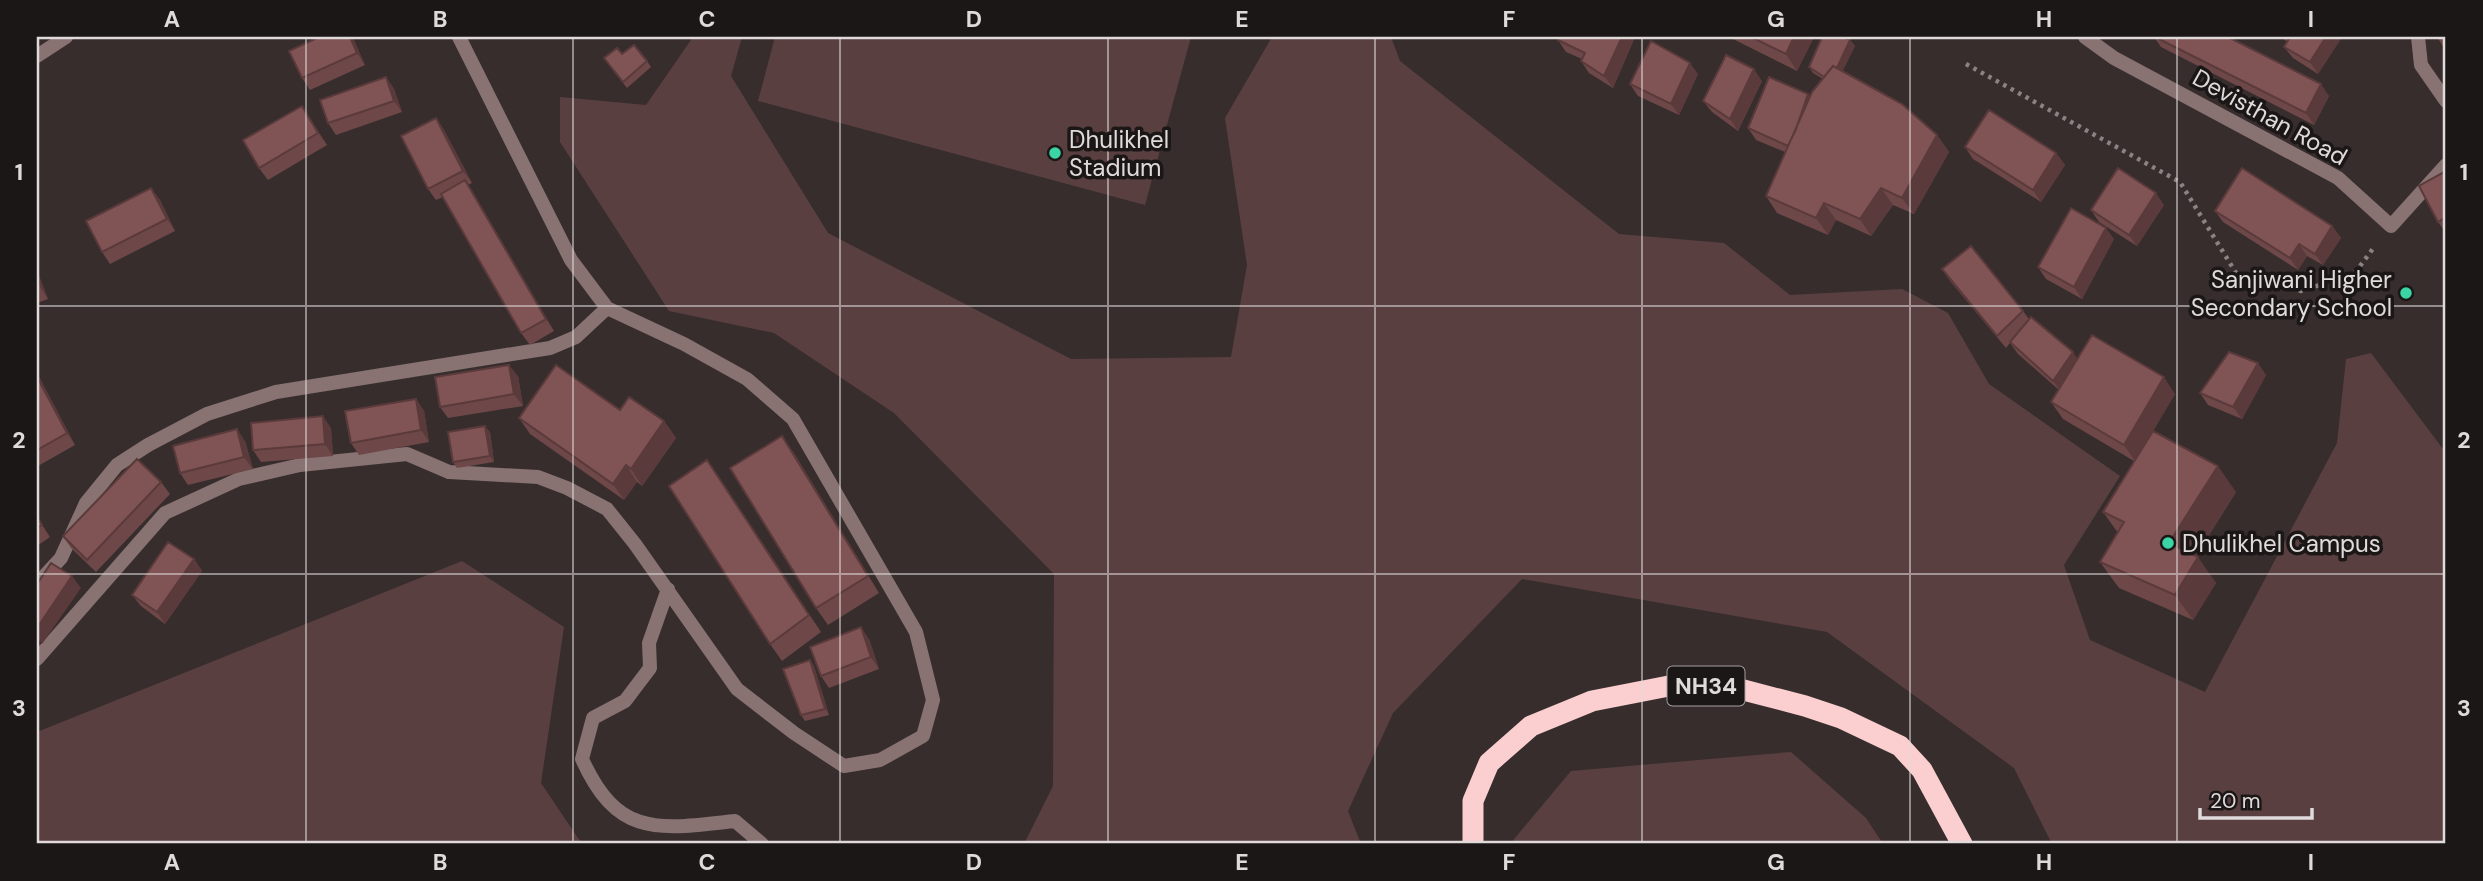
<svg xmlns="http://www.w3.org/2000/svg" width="2483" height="881" font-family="'DM Sans',sans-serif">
<rect width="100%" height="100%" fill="#372d2d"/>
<!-- green -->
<path fill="#5a3f40" d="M693,37H742L731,76L828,233L1071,359L1231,357L1247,265L1225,118L1272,37H1391L1400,61L1619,234L1724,243L1790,295L1902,289L1948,313L1989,384L2120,476L2064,565L2090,640L2205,692L2337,443L2346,359L2371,353L2446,453V844H2052L2014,768L1827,632L1522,579L1393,713L1348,811L1361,844H1024L1053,786L1054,574L894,413L774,333L669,311L560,142V97L646,105Z
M775,37H1191L1145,205L758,101Z
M462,561L564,627L541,783L582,844H37V732Z
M1791,752L1866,818L1883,844H1510L1571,771Z"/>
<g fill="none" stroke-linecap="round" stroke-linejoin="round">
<!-- path -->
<path stroke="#8b8383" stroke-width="4.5" stroke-dasharray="3.5 5" stroke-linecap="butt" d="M1966,64L2180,182L2236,273L2301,291L2354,274L2375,246"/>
<!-- street -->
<path stroke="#887272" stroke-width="14" d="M2085,37L2114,58L2338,178L2391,226L2446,165
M2418,37L2421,65L2446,101
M37,56L66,37
M37,584L61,558L86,503L117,465L148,445L207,414L276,392L550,348L576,337L607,308
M668,589L649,643L650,668L625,701L593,718L582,759C618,839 660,829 735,821L762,844
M37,659L165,513L239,479L300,465L407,454L449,472L538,477L567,488L607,509L635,544L737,689L794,733L844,766L880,760L923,736L933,700L916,632L793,419L747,379L684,344L607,308L571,260L459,37"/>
<!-- highway -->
<path stroke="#fbcfd0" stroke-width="21" d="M1473,844V801L1489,763L1531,726L1592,701L1679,684L1732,687L1805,706L1841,718L1900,746L1922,770L1962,844"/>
</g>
<!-- wall -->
<path fill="#6e4748" d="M319,37H352L365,65L310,90L302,78Z
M1635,37L1613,88L1589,73L1581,61L1582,59L1566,52L1558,40Z
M1729,37H1814L1797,71Z
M2154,37H2228L2329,96L2314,125L2161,47Z
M2280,37H2342L2318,74L2293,58L2284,47L2288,42Z
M2437,37H2446V51Z
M1850,40L1855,46L1842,71L1937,135L1949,152L1914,214L1893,205L1871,236L1836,220L1828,235L1777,213L1766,196L1785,152L1756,140L1748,128L1810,97L1823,79L1813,73L1809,67Z
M622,54L647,61L651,67L627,88L608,64Z
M1698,74L1679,115L1638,96L1630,84Z
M386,77L394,89L402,112L336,135L328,123Z
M1762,81L1738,131L1712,112L1703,101Z
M302,106L327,145L268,180L259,168Z
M436,118L444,130L472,183L468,185L554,331L530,345L521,333L443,197L436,200L428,189Z
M1965,147L2056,153L2065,165L2041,202L1973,159Z
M2446,171V233L2438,222Z
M151,188L160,200L175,231L110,264L102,252Z
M2164,205L2137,246L2099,222L2091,210Z
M2215,211L2332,226L2341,238L2323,265L2307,256L2298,270L2223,222Z
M2114,239L2082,299L2046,279L2038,267Z
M1942,269L2023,311L2029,319L2077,359L2175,394L2153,431L2236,492L2196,556L2216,583L2193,620L2119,588L2100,562L2118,533L2103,512L2134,461L2063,419L2051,402L2059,390L2018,354L2010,343L2006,348L1950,281Z
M37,271L48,299L37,303Z
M37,373L75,445L38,466L37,464Z
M2266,375L2242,419L2208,405L2200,393Z
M518,376L523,406L448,418L440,407Z
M416,399L424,411L429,442L359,455L351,443Z
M620,410L664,421L676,438L642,486L637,482L624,500L530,434L519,418Z
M331,428L333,456L261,462L253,450Z
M490,432L494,462L457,468L453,462Z
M245,441L253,469L188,485L180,473Z
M794,453L879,593L828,625L816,608Z
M707,460L821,632L782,661L770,644Z
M161,482L170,494L96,572L71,548L63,536Z
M37,517L50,537L37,546Z
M194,559L202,571L165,624L141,606L132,595Z
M869,639L879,669L829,688L821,676Z
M810,660L814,666L829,715L805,721L801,715Z"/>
<!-- shaded-wall -->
<path fill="#5a3a3b" d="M350,37H353L365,65L357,53Z
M1622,37H1635L1613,88L1604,76Z
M1794,37H1814L1797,71L1786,54Z
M2326,37H2342L2318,74L2310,62Z
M1850,40L1855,46L1835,87L1830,81Z
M1690,63L1698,74L1679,115L1671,104Z
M1754,69L1762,81L1738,131L1730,119Z
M386,77L394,89L402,112L394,101Z
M2321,84L2329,96L2314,125L2306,113Z
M1808,94L1816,105L1790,146Z
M302,106L310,118L327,145L318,133Z
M436,118L444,130L472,183L463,171Z
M1937,135L1949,152L1914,214L1902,198Z
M2056,153L2065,165L2041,202L2033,190Z
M465,180L473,192L554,331L546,319Z
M151,188L160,200L175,231L167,219Z
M1881,188L1893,205L1871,236L1860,219Z
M2156,193L2164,205L2137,246L2129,235Z
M1824,203L1836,220L1828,235L1816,218Z
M2332,226L2341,238L2323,265L2315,254Z
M2106,228L2114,239L2082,299L2074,287Z
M2299,244L2307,256L2298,270L2290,258Z
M37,271L48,299L40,287L37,280Z
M2073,352L2081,364L2061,392L2053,381Z
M2258,363L2266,375L2242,419L2233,407Z
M509,365L518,376L523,406L514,394Z
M37,373L75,445L67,433L37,377Z
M2164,377L2175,394L2135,461L2124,445Z
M416,399L424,411L429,442L421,430Z
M323,416L331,428L333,456L325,444Z
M664,421L676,438L642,486L631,469Z
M485,426L490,432L494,462L490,456Z
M237,429L245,441L253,469L244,457Z
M782,436L794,453L879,593L868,576Z
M707,460L719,477L821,632L809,615Z
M626,465L637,482L624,500L613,484Z
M2218,466L2236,492L2188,569L2169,543Z
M2198,557L2216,583L2193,620L2175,595Z
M194,559L202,571L165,624L157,612Z
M72,576L81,588L42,644L37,637V628Z
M861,627L869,639L879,669L871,657Z
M810,660L814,666L829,715L825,709Z"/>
<!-- building -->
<path fill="#805354" stroke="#5a3a3b" stroke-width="2" d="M319,37H350L357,53L302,78L289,51Z
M1560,37H1622L1604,76L1581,61L1585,53L1558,40Z
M1751,37H1794L1786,54Z
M1822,37H1844L1850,40L1837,68L1833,66L1824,77L1809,67Z
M2155,37H2228L2321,84L2306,113Z
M2290,37H2326L2310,62L2284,47Z
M1651,41L1690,63L1671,104L1630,84Z
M634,45L647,61L623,82L604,58L617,48L622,54Z
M1726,55L1754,69L1730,119L1703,101Z
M1833,66L1902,104L1937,135L1902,198L1881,188L1860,219L1824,203L1816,218L1766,196L1812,92Z
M386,77L394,101L328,123L320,100Z
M1769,77L1808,94L1796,129L1788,146L1748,128Z
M302,106L318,133L259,168L243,140Z
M1989,110L2056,153L2033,190L1965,147Z
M436,118L463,171L428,189L401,136Z
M2118,168L2156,193L2129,235L2091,210Z
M2242,168L2332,226L2315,254L2299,244L2290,258L2215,211Z
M2446,171V217L2438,222L2419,186Z
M465,180L546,319L521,333L441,194Z
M151,188L167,219L102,252L86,221Z
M2071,208L2106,228L2074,287L2038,267Z
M1971,246L2023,311L1997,336L1942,269Z
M2031,317L2073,352L2053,381L2010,342Z
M2092,335L2164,377L2124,445L2051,402Z
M2229,352L2258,363L2233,407L2200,393Z
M509,365L514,394L440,407L435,377Z
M556,365L620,410L629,397L664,421L631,469L626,465L613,484L519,418Z
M37,377L67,433L37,450Z
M416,399L421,430L351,443L345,411Z
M323,416L325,444L253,450L251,423Z
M485,426L490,456L453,462L448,432Z
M237,429L244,457L180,473L173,446Z
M2153,431L2218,466L2169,543L2198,557L2175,595L2100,562L2124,522L2103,512Z
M782,436L868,576L816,608L730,468Z
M137,459L161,482L87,560L63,536Z
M707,460L809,615L770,644L669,486Z
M37,517L42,525L37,528Z
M168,542L194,559L157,612L132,595Z
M51,563L72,576L37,628V584Z
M861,627L871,657L821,676L810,647Z
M810,660L825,709L801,715L783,669Z"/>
<!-- grid -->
<path fill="none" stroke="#e0dada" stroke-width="2" stroke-opacity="0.55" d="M306,37V844M573,37V844M840,37V844M1108,37V844M1375,37V844M1642,37V844M1910,37V844M2177,37V844M37,306H2446M37,574H2446"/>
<!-- markers -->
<g fill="#3ad4a5" stroke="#1b1717" stroke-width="2.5">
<circle cx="1055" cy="153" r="7"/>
<circle cx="2406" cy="293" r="7"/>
<circle cx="2168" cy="543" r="7"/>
</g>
<g text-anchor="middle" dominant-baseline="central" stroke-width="7" stroke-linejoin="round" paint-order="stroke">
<!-- shield labels -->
<rect fill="#1b1717" stroke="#a5a0a0" stroke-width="2" x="1667.5" y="666.5" width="77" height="39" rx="5"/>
<g font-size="23" font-weight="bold" fill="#e0dada">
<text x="1706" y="686">NH34</text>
</g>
<!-- street labels -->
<g font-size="24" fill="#e0dada" stroke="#1b1717">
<text transform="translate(2270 117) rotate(29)">Devisthan Road</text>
</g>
<!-- poi labels -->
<g font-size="24" fill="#e0dada" stroke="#1b1717" text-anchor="start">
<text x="1069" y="139">Dhulikhel<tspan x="1069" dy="28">Stadium</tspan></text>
<text x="2392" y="279" text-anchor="end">Sanjiwani Higher<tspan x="2392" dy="28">Secondary School</tspan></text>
<text x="2182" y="543">Dhulikhel Campus</text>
</g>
</g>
<!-- border -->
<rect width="2483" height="881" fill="none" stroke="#1b1717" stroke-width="77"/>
<!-- scale -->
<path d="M2200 808v10h112v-10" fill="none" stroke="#e0dada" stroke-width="3.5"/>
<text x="2210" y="808" font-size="21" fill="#e0dada" stroke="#1b1717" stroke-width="5" paint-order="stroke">20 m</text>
<rect x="38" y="38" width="2406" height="804" fill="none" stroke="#e0dada" stroke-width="2.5"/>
<g font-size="23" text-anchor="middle" font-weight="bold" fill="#e0dada">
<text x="172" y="27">A</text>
<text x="440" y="27">B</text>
<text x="707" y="27">C</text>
<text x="974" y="27">D</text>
<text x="1242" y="27">E</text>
<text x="1509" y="27">F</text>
<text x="1776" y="27">G</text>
<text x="2044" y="27">H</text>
<text x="2311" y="27">I</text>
<text x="19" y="180">1</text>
<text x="2464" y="180">1</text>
<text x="19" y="448">2</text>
<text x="2464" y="448">2</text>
<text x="19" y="716">3</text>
<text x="2464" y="716">3</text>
<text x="172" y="870">A</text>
<text x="440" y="870">B</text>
<text x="707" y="870">C</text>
<text x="974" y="870">D</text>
<text x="1242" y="870">E</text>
<text x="1509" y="870">F</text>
<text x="1776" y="870">G</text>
<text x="2044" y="870">H</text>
<text x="2311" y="870">I</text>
</g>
</svg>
